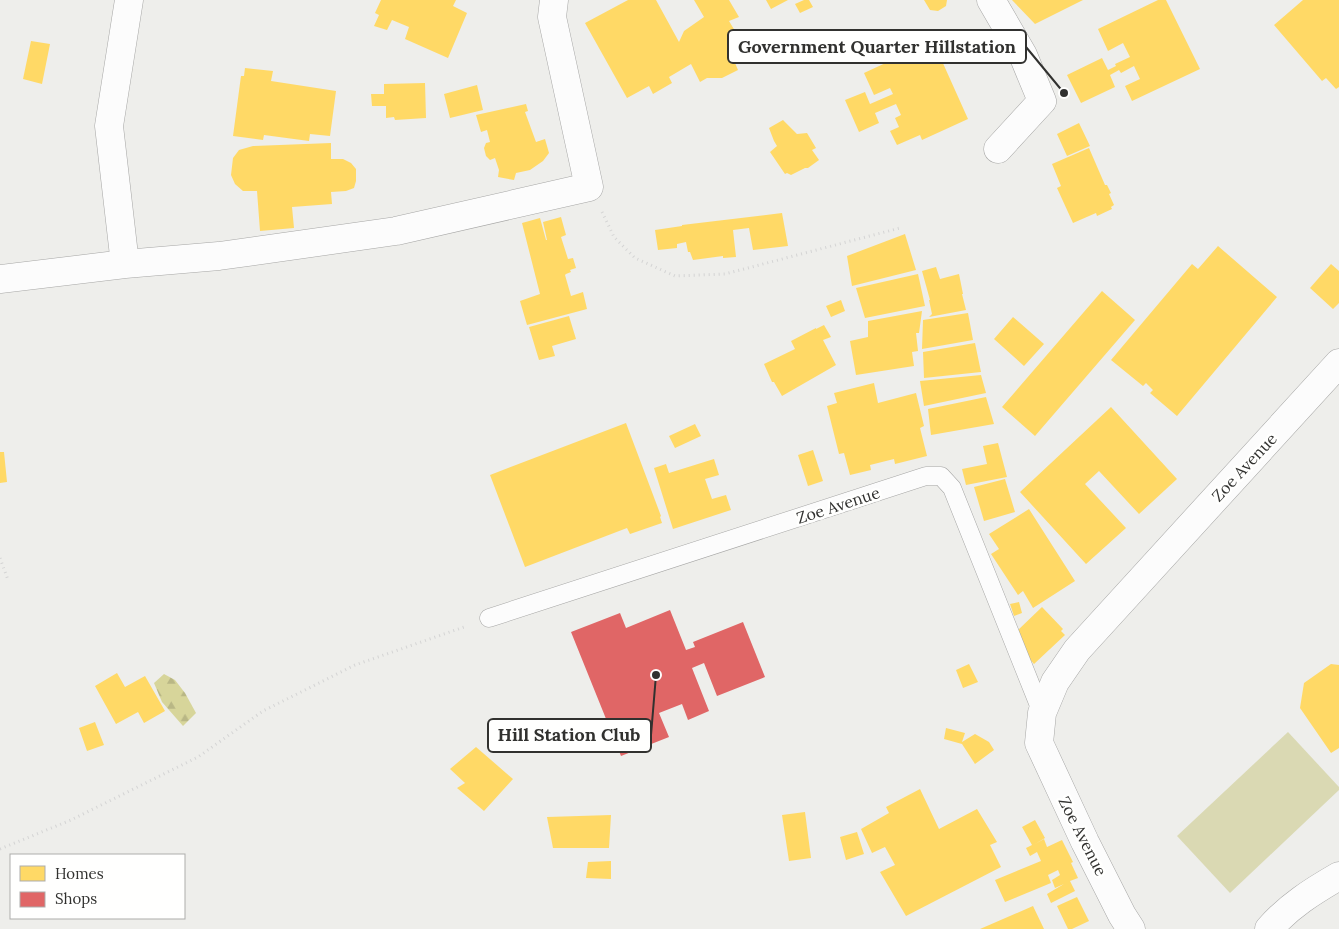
<svg xmlns="http://www.w3.org/2000/svg" width="1339" height="929" font-family="Lora,serif">
<defs>
<pattern id="forest-firs" width="22" height="20" patternUnits="userSpaceOnUse" patternTransform="scale(1.25)"><rect width="22" height="20" fill="#d7d59a"/><path d="M5 1l3.5 6h-7zM16 11l3.5 6h-7z" fill="#b9b785"/></pattern>
</defs>
<rect width="100%" height="100%" fill="#eeeeeb"/>
<!-- green -->
<path fill="#dad9b3" d="M1288,732L1339,787V790L1230,893L1177,836Z"/>
<!-- forest -->
<path fill="url(#forest-firs)" d="M164,674L175,680L185,693L196,713L183,726L162,702L154,683Z"/>
<!-- homes -->
<path fill="#ffd966" d="M381,0H456L453,6L467,13L448,58L405,39L409,27L392,20L387,30L374,26L379,15L375,13Z
M628,0H656L679,42L684,31L704,17L694,0H729L739,17L729,21L738,36L745,32L752,46L748,49L751,55L735,63L738,70L722,78H707L700,82L691,64L669,77L672,83L653,94L649,86L627,98L585,23Z
M766,0H788L771,9Z
M804,0H809L813,7L800,13L795,4Z
M924,0H947L946,6L938,11L930,10Z
M1012,0H1083L1035,24Z
M1158,0H1166L1200,69L1132,101L1125,86L1140,79L1134,66L1121,73L1119,70L1110,75L1115,87L1081,103L1067,75L1102,58L1108,70L1116,66L1115,64L1130,57L1123,43L1108,51L1098,29Z
M1303,0H1339V87L1336,89L1326,78L1322,81L1274,25Z
M31,41L50,44L42,84L23,79Z
M933,41L968,119L922,140L920,135L897,145L890,131L899,127L895,118L901,115L896,104L875,113L879,123L859,132L845,100L865,92L870,104L893,94L890,88L874,95L864,73Z
M245,68L273,71L271,81L336,91L330,136L310,134L309,141L264,135L263,140L233,136L241,76H244Z
M425,83L426,118L395,120L394,117L386,118V106H372L371,94H384V84Z
M477,85L483,110L450,118L444,94Z
M526,104L528,111L525,112L536,142L545,139L549,153L543,161L530,170L516,173L514,180L498,177L499,170L495,158L490,160L486,156L484,148L486,143L490,142L487,130L481,132L476,115Z
M783,120L797,134L807,133L816,148L812,150L819,160L808,168H805L791,175L787,173L785,174L770,152L777,146L774,141L769,128Z
M1079,123L1090,146L1067,156L1057,134Z
M331,143V159H343L351,163L356,169V181L354,188L346,191L331,192L332,204L292,207L294,228L260,231L257,191H243L235,184L231,175L233,158L239,150L253,146Z
M1089,148L1105,185H1107L1111,193L1109,194L1114,205L1111,207L1112,209L1097,216L1096,213L1073,223L1057,188L1061,186L1052,164Z
M782,213L788,246L753,250L749,228L733,230L736,257L723,258V256L693,260L690,252H688L686,242L677,244V248L658,250L655,230L682,226V225Z
M561,217L566,235L561,237L568,259L573,258L576,268L570,270L571,272L566,274L565,275L571,296L583,292L587,309L527,325L520,301L540,294L522,223L540,218L546,240H547L543,222Z
M905,234L916,270L852,286L847,256Z
M1218,246L1277,297L1177,416L1150,393L1153,390L1146,383L1143,386L1111,360L1192,264L1198,269Z
M1331,264L1339,271V303L1333,309L1310,288Z
M936,267L940,279L959,274L963,294H962L966,310L929,317L932,314L929,300H930L922,271Z
M918,274L925,306L865,318L856,288Z
M1102,291L1135,320L1035,436L1002,407Z
M841,300L845,311L831,317L826,306Z
M922,311L919,333H916L918,351L912,352L914,366L856,375L850,341L868,337V321Z
M968,313L973,340L922,349L923,320Z
M569,316L576,339L552,346L555,356L539,360L529,327Z
M1013,317L1044,344L1024,366L994,339Z
M824,325L831,337L823,340L836,365L782,396L774,382H772L764,364L795,349L791,341L816,328V329Z
M975,343L981,372L924,378L923,352Z
M981,375L986,393L924,406L920,381Z
M874,383L878,403L916,393L924,426L920,428L927,456L895,464L894,459L870,465L871,470L850,475L844,453L839,454L827,406L837,403L834,393Z
M986,397L994,424L931,435L928,409Z
M1111,407L1177,479L1139,514L1099,471L1085,484L1126,528L1086,564L1020,492Z
M626,423L661,516L660,517L662,523L630,534L627,528L525,567L490,475Z
M695,424L701,436L675,448L669,436Z
M998,443L1007,477L966,485L962,469L987,464L983,446Z
M813,450L823,481L808,486L798,455Z
M0,452H4L7,482L0,483Z
M714,459L719,475L705,479L712,499L726,495L731,510L673,529L654,468L666,464L669,473Z
M1005,479L1015,512L984,521L974,487Z
M1029,509L1075,581L1033,608L1023,591L1018,595L991,554L999,549L989,534Z
M1019,602L1022,613L1014,616L1010,604Z
M1042,607L1063,629L1061,631L1065,635L1034,664L1026,655L1017,631Z
M969,664L978,682L963,688L956,670Z
M1331,664L1339,665V748L1331,753L1300,708L1304,683Z
M117,673L125,687L145,676L165,711L144,723L138,712L116,724L95,686Z
M95,722L104,745L87,751L79,728Z
M946,728L965,733L962,742L975,734L989,742L994,750L975,764L962,744L944,739Z
M476,747L513,779L484,811L457,788L465,783L450,769Z
M920,789L939,829L977,809L997,842L990,845L1001,867L906,916L880,872L895,865L885,847L872,853L861,829L889,813L886,807Z
M805,812L811,858L789,861L782,815Z
M611,815L609,848H553L547,817Z
M1035,820L1045,838L1035,844L1044,839L1047,847L1062,840L1073,862L1071,863L1078,878L1070,881L1075,891L1051,903L1047,894L1064,884L1055,888L1052,880L1060,875L1058,870L1048,875L1051,883L1005,902L995,880L1041,861L1037,852L1030,856L1026,848L1032,845L1022,827Z
M857,832L864,854L846,860L840,837Z
M611,861V879L586,878L588,862Z
M1077,897L1089,921L1072,929H1068L1057,906Z
M1033,906L1044,929H980Z"/>
<!-- shops -->
<path fill="#e06666" d="M670,610L686,650L695,647L693,642L743,622L765,677L717,696L704,663L692,668L709,711L688,720L682,704L659,713L669,737L621,756L571,632L620,613L626,628Z"/>
<g fill="none" stroke-linecap="round" stroke-linejoin="round">
<!-- service casing -->
<g stroke="#a6a6a5" stroke-width="19">
<path id="service" d="M489,618L926,476H941L952,488L1042,713"/>
</g>
<!-- minor casing -->
<g stroke="#a6a6a5" stroke-width="29">
<path id="minor" d="M991,0L1023,55L1042,101L998,149
M125,264L109,126L129,0
M0,279L125,264L219,256L396,231L589,187L552,17L554,0
M1131,929L1122,915L1085,842L1039,743L1042,713L1055,682L1077,650L1339,363"/>
</g>
<!-- primary casing -->
<g stroke="#a6a6a5" stroke-width="29">
<path id="primary" d="M1269,929C1289,906 1313,891 1339,876"/>
</g>
<!-- path -->
<path stroke="#d4d4d4" stroke-width="3" stroke-dasharray="1 4" stroke-linecap="butt" d="M602,212L614,237L635,258L675,276L725,274L900,228
M0,558L8,580
M0,849L71,820L198,757L263,711L355,665L467,626"/>
<!-- service -->
<use href="#service" stroke="#fcfcfc" stroke-width="18"/>
<!-- minor -->
<use href="#minor" stroke="#fcfcfc" stroke-width="28"/>
<!-- primary -->
<use href="#primary" stroke="#fcfcfc" stroke-width="28"/>
</g>
<g text-anchor="middle" dominant-baseline="central" stroke-width="5" stroke-linejoin="round" paint-order="stroke">
<!-- street labels -->
<g font-size="16" fill="#31312f" stroke="#fffffe">
<text transform="translate(1244 467) rotate(-47)">Zoe Avenue</text>
<text transform="translate(838 505) rotate(-18)">Zoe Avenue</text>
<text transform="translate(1083 836) rotate(63)">Zoe Avenue</text>
</g>
</g>
<!-- callouts -->
<path fill="none" stroke="#31312f" stroke-width="2" d="M1064 93L1026 47M656 675L651 735"/>
<g fill="#31312f" stroke="#fffffe" stroke-width="2">
<circle cx="1064" cy="93" r="5"/>
<circle cx="656" cy="675" r="5"/>
</g>
<g fill="#fffffe" stroke="#31312f" stroke-width="2">
<rect x="728" y="30" width="298" height="33" rx="5"/>
<rect x="488" y="719" width="163" height="33" rx="5"/>
</g>
<g font-size="18" text-anchor="middle" font-weight="bold" fill="#31312f">
<text x="877" y="53">Government Quarter Hillstation</text>
<text x="569" y="741">Hill Station Club</text>
</g>
<!-- legend -->
<rect x="10" y="854" width="175" height="65" fill="#fffffe" stroke="#adadab"/>
<rect x="20" y="866" width="25" height="15" fill="#ffd966" stroke="#adadab"/>
<text x="55" y="879" font-size="15" fill="#31312f">Homes</text>
<rect x="20" y="892" width="25" height="15" fill="#e06666" stroke="#adadab"/>
<text x="55" y="904" font-size="15" fill="#31312f">Shops</text>
</svg>
